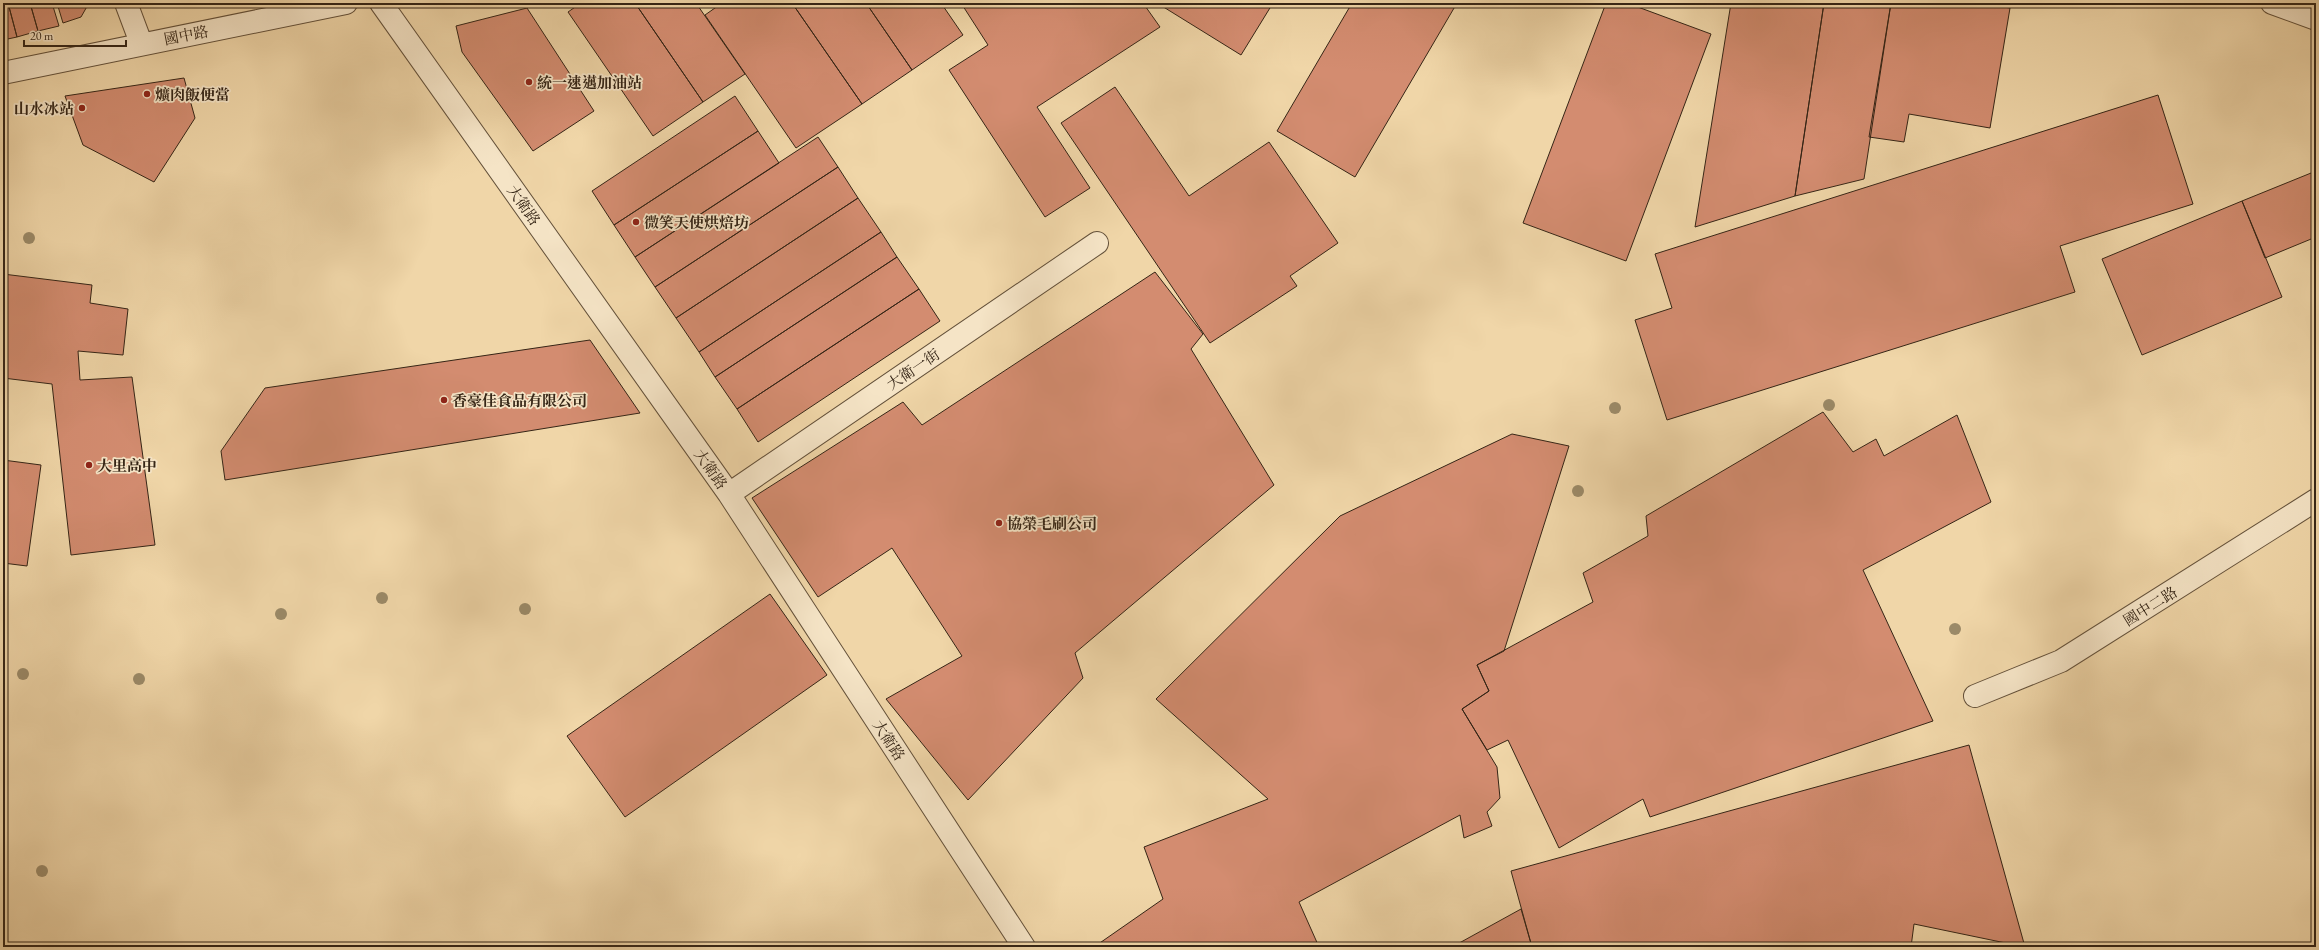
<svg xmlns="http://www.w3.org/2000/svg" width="2319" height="950" font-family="'EB Garamond','Noto Serif TC',serif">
<rect width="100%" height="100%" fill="#f0d6a8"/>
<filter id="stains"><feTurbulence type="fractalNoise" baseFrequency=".005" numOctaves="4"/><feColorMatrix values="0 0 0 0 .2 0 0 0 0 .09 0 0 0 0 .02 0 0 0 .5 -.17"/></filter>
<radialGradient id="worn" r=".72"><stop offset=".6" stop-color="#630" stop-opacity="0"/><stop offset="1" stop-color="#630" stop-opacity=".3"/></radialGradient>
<!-- building -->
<path fill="#d38c70" stroke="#352516" d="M3,3H8L17,37L3,40Z
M8,3H30L38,31L17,37Z
M30,3H52L59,26L38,31Z
M57,3H89L81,17L63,23Z
M171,3H184L172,6Z
M581,3H635L703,102L653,136L568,12Z
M635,3H696L745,74L703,102Z
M722,3H792L862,104L796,148L705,15Z
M792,3H866L912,70L862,104Z
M866,3H941L963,35L912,70Z
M961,3H1143L1160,27L1037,107L1090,188L1045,217L949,70L988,45Z
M1143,3H1155L1147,8Z
M1157,3H1273L1241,55Z
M1352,3H1457L1355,177L1277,131Z
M1606,3H1627L1711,34L1626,261L1523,223Z
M1731,3H1824L1795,196L1695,227Z
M1824,3H1891L1864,179L1795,196Z
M1891,3H1977L2010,8L1990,128L1909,114L1904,142L1869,137Z
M527,8L594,111L533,151L462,52L456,26Z
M184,78L195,118L154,182L83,145L65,96Z
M1115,87L1189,196L1269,142L1338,243L1290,276L1297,286L1210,343L1061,123Z
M2158,95L2193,204L2060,246L2075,292L1667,420L1635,320L1672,308L1655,254Z
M735,96L758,131L614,225L592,191Z
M758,131L779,163L635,257L614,225Z
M818,137L838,167L655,287L635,257Z
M838,167L858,198L676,318L655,287Z
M2316,171V237L2265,258L2242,201Z
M858,198L881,232L699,352L676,318Z
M2242,201L2282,297L2142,355L2102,259Z
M881,232L897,257L715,377L699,352Z
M897,257L919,289L737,409L715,377Z
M1155,272L1203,334L1191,349L1274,485L1075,653L1083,678L968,800L886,699L962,656L892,548L818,597L752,498L903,402L922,425Z
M3,274L92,285L90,303L128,309L123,355L78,351L80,380L132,377L155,545L71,555L52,384L3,378Z
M919,289L940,321L758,442L737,409Z
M590,340L640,413L225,480L221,451L265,388Z
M1823,412L1853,452L1876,439L1884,456L1957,415L1991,502L1863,570L1933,721L1650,817L1643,799L1559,848L1508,740L1487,750L1462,709L1489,691L1477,665L1593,602L1583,573L1648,536L1646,516Z
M1512,434L1569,446L1504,651L1477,665L1489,691L1462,709L1497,767L1500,798L1487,812L1492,826L1464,838L1460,815L1299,902L1319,947H1094L1163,899L1144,847L1268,799L1156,699L1340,516Z
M3,460L41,465L27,566L3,563Z
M770,594L827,675L625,817L567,736Z
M1969,745L2025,947L1914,924L1911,947H1532L1511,871Z
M1521,909L1532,947H1452Z"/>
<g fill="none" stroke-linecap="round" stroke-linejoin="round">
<!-- minor casing -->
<g stroke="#64513a" stroke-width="24">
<path id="minor" d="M126,3L141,43
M381,3L729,494L1024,947
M2272,3L2316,19
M3,73L346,3
M729,494L1097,243
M1975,696L2061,661L2316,500"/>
</g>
<!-- minor -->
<use href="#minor" stroke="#f5e4c6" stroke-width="22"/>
</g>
<!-- trees -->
<g fill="#9b8a68">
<circle cx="29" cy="238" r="6"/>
<circle cx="1829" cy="405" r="6"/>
<circle cx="1615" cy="408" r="6"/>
<circle cx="1578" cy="491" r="6"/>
<circle cx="382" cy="598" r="6"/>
<circle cx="525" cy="609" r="6"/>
<circle cx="281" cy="614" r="6"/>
<circle cx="1955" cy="629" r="6"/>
<circle cx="23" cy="674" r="6"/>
<circle cx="139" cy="679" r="6"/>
<circle cx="42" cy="871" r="6"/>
</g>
<!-- markers -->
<g fill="#8f2418" stroke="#f5e4c6" stroke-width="1.5">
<circle cx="529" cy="82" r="4"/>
<circle cx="147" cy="94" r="4"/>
<circle cx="82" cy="108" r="4"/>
<circle cx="636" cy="222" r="4"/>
<circle cx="444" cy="400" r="4"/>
<circle cx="89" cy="465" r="4"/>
<circle cx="999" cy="523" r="4"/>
</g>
<g text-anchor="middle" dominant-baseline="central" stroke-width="3.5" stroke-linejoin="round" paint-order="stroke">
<!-- street labels -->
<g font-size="15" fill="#352516" stroke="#f5e4c6">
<text transform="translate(186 35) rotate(-11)">國中路</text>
<text transform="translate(524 205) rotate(55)">大衛路</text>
<text transform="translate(913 369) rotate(-34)">大衛一街</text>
<text transform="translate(711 469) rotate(55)">大衛路</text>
<text transform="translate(2150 606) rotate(-32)">國中二路</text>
<text transform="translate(889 740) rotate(57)">大衛路</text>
</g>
<!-- poi labels -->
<g font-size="15" font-weight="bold" fill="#352516" stroke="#f5e4c6" text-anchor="start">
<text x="537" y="82">統一速邁加油站</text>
<text x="155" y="94">爌肉飯便當</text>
<text x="74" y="108" text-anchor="end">山水冰站</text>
<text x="644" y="222">微笑天使烘焙坊</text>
<text x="452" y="400">香豪佳食品有限公司</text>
<text x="97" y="465">大里高中</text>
<text x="1007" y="523">協榮毛刷公司</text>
</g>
</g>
<!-- margin -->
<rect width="2319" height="950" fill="none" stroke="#f0d6a8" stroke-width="16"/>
<rect x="4" y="4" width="2311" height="942" fill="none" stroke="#352516" stroke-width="2"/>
<rect x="8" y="8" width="2303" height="934" fill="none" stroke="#352516"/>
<!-- scale -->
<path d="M24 40v6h102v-6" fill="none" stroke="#352516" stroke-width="2"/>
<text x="30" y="40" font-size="12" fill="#352516" stroke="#f5e4c6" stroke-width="3" paint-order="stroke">20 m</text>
<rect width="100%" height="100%" filter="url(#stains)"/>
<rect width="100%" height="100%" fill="url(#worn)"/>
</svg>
